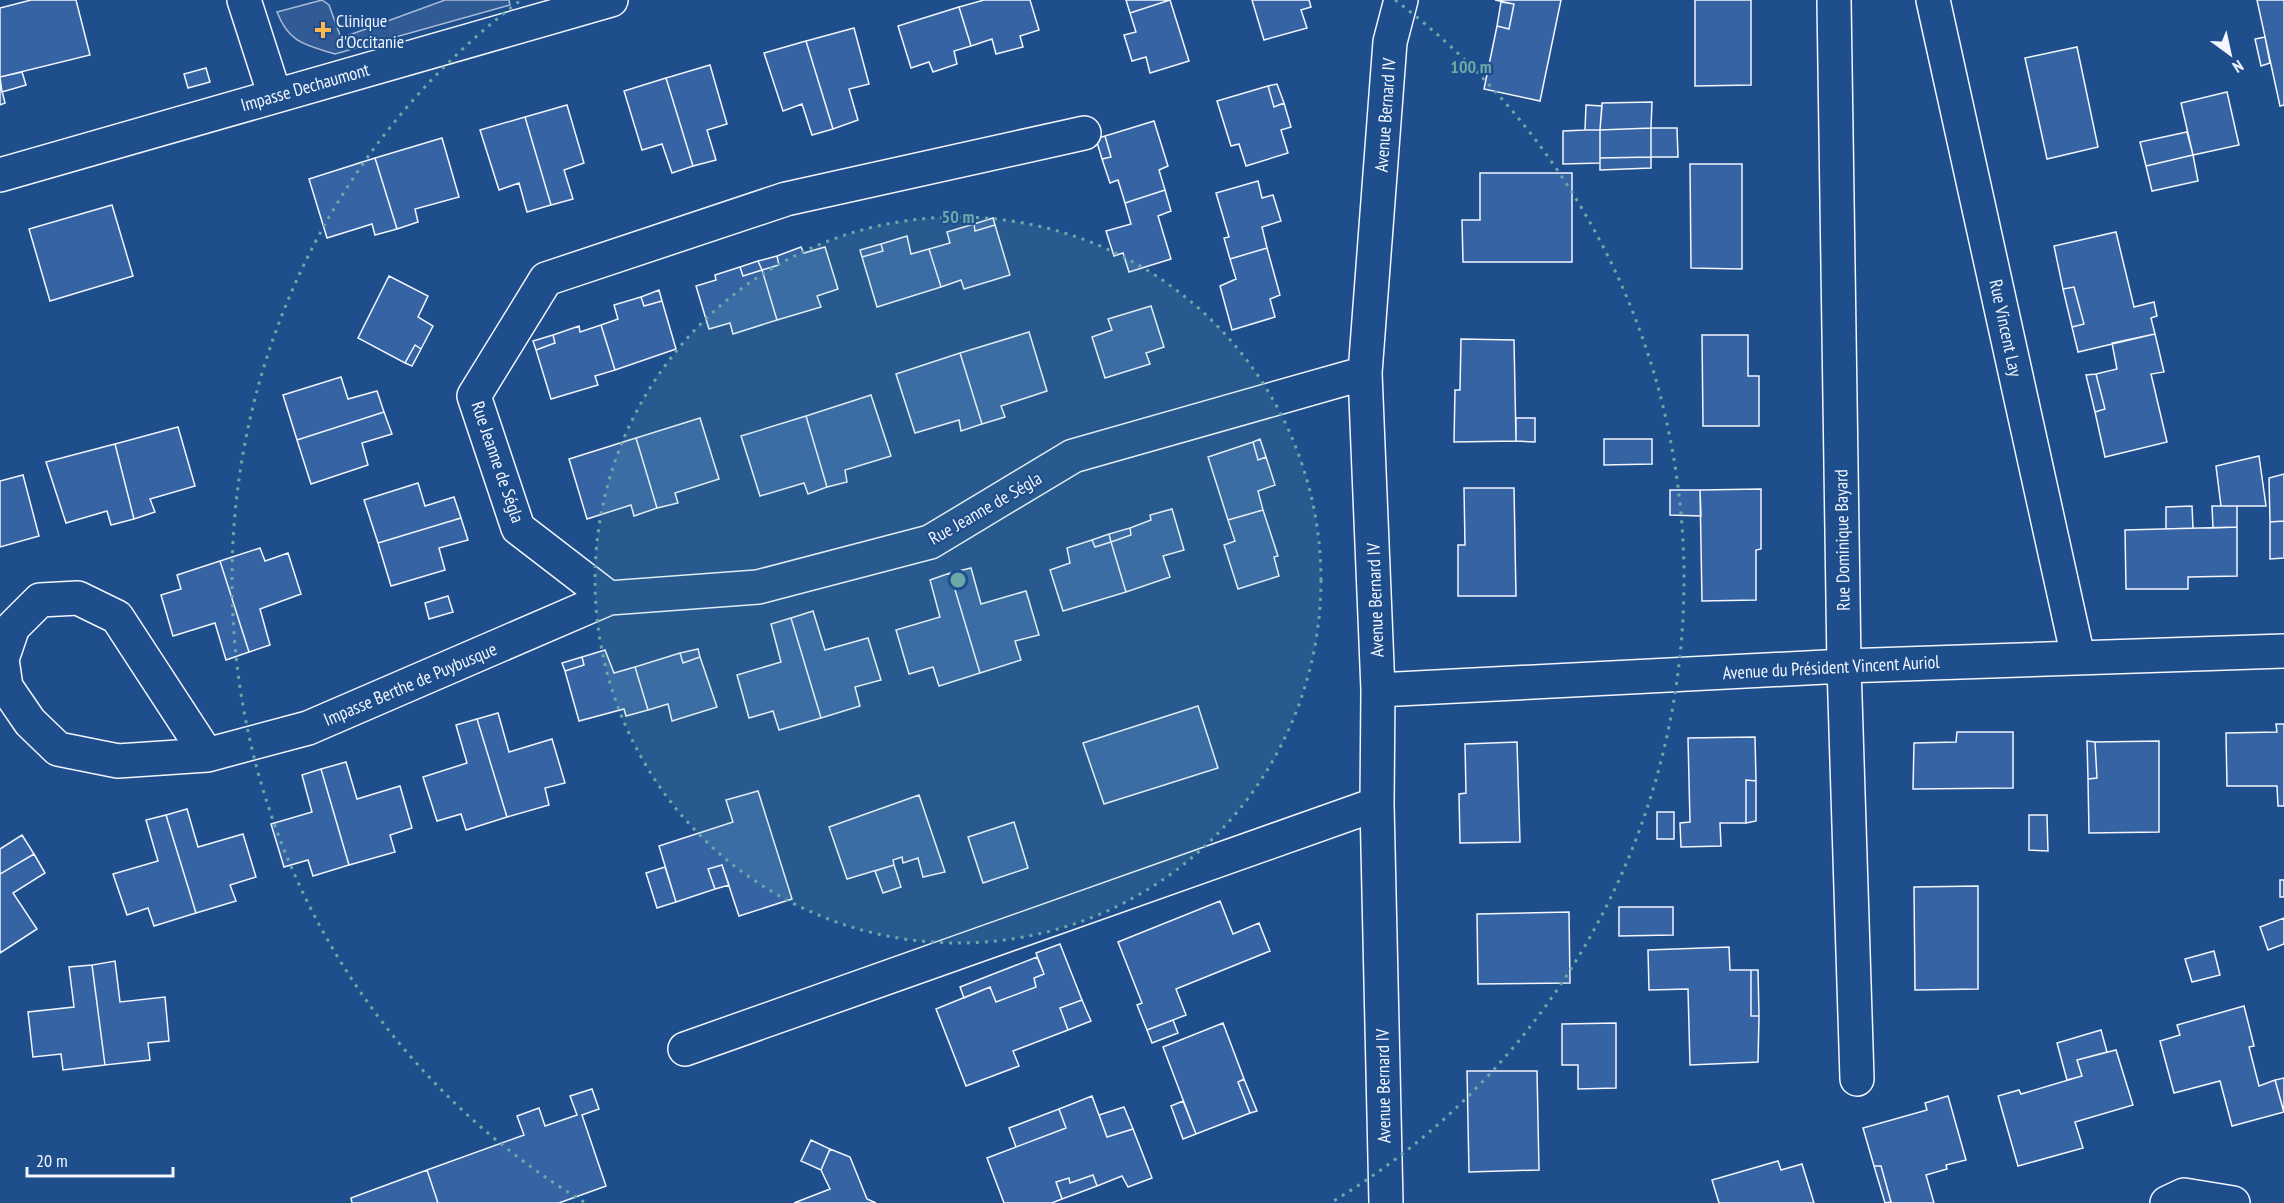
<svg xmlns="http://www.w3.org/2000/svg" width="2284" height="1203" font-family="'PT Sans Narrow',sans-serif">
<rect width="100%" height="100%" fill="#1f4e8c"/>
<!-- green -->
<path fill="#305b95" stroke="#a8bbd7" stroke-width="1.5" d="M322,0L329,5L341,38L445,0H509L510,5L335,54C305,45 289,43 277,12Z"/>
<!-- building -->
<path fill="#3563a3" stroke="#f2f6ff" stroke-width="1.5" d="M31,0H76L90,55L0,77V8Z
M984,0H1030L1039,30L1020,36L1023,47L996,54L992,39L971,46L959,7Z
M1126,0H1170L1130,13Z
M1170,0L1189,61L1150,73L1146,57L1132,61L1124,35L1136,32L1130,13Z
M1252,0H1309L1311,7L1301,10L1307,28L1264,40Z
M1495,0H1561L1540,101L1484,89L1497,26L1509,29L1514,4Z
M1695,0H1751V85L1695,86Z
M2257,0H2284V105L2280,106Z
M1501,2L1514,4L1509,29L1497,26Z
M959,7L971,46L954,51L957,64L933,72L929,62L911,68L898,26Z
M854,28L869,84L849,89L858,120L833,129L806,41Z
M2265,37L2270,63L2261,66L2255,39Z
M806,41L833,129L812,135L802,104L783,111L764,53Z
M2077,47L2098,147L2047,159L2025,58Z
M710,65L727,124L707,130L716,160L693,166L666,78Z
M206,68L210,82L188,88L184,74Z
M22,72L26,85L2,92L0,77Z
M666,78L693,166L672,173L662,144L642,150L624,91Z
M0,83L5,103L0,105Z
M1277,84L1284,103L1274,107L1268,86Z
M1268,86L1274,107L1284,103L1291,127L1281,130L1288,153L1246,166L1239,144L1231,146L1217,101Z
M2227,92L2239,145L2193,155L2181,103Z
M1652,102L1651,128L1600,130L1602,103Z
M567,105L584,163L564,170L573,199L551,205L525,117Z
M1586,105L1602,106L1600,130H1585Z
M525,117L551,205L527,212L519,183L499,190L480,130Z
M1154,121L1168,166L1159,170L1165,190L1125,203L1118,180L1110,183L1102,159L1111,157L1105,136Z
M1651,128H1677L1678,157H1651Z
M1651,128V157L1600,158V130Z
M1585,130H1600V163L1563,164V131Z
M2187,132L2193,155L2146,166L2140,142Z
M1105,136L1111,157L1102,159L1096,139Z
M442,138L459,197L415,209L418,222L397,229L375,158Z
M2193,155L2198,181L2152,191L2146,166Z
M1651,157V168L1600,170V158Z
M375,158L397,229L375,235L372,224L327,238L309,179Z
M1690,164H1742V269L1691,268Z
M1480,173H1572V262H1463L1462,220H1480Z
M1258,181L1262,198L1273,195L1281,221L1262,227L1267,248L1230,259L1224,238L1229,237L1216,193Z
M1165,190L1171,211L1158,216L1171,259L1129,272L1123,253L1114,256L1106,231L1131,224L1125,203Z
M112,205L133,276L50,301L29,229Z
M993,218L995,225L975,231L974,224Z
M974,224L975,231L995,225L1010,275L964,289L961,280L941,287L929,249L950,243L947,232Z
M2116,232L2134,307L2154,302L2157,316L2151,318L2155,334L2078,352L2072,327L2084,324L2074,287L2063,289L2054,246Z
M907,236L911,254L929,249L941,287L877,307L862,257L883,251L881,244Z
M881,244L883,251L862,257L860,250Z
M801,247L804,253L825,247L838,289L817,296L821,307L777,320L762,270L779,265L777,256Z
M1267,248L1280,295L1270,299L1275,317L1232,330L1220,286L1236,279L1230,259Z
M777,256L779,265L762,270L758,261Z
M758,261L762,270L743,276L740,267Z
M740,267L743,276L762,270L777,320L733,334L730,323L709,329L696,286L716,280L715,275Z
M389,276L428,296L418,317L433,326L421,349L415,345L405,363L358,338Z
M2074,287L2084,324L2072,327L2063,289Z
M659,290L662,301L644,306L641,297Z
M641,297L644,306L662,301L676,349L615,370L601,325L618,319L614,305Z
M1151,306L1164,347L1146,353L1150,364L1105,378L1092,337L1112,330L1108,319Z
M601,325L615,370L595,376L598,385L551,399L536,350L555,343L553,335L579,326L580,332Z
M1029,332L1047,391L1001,406L1005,417L982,424L960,353Z
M2155,334L2164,372L2151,374L2167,442L2105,457L2095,412L2105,409L2096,374L2117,369L2112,343Z
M553,335L555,343L536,350L533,341Z
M1702,335H1748V376H1759V426H1703Z
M1461,339L1514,340L1516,441L1454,442L1455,390H1460Z
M415,345L421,349L412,366L405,363Z
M960,353L982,424L961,431L959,420L915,433L896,374Z
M2096,374L2105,409L2095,412L2086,375Z
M341,377L348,399L377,391L384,412L297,440L283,395Z
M871,395L891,456L845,470L847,482L827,487L806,416Z
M384,412L392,434L362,443L368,465L311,484L297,440Z
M806,416L827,487L808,494L804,483L760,496L741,436Z
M700,418L719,479L675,493L678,503L657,508L636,438Z
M1516,418H1535V442L1516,441Z
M178,427L195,486L150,499L155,512L134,519L115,444Z
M636,438L657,508L634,516L631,505L587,519L569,459Z
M1260,439L1266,457L1258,460L1253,442Z
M1604,439H1652V464L1604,465Z
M1253,442L1258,460L1266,457L1275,485L1258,491L1263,510L1228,520L1208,457Z
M115,444L134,519L111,525L107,511L66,523L46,462Z
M2259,456L2266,506H2221L2216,466Z
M2284,474V521L2270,522L2269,478Z
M23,475L39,536L0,547V481Z
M418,483L425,506L454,497L461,518L378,543L364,500Z
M1464,488H1514L1516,596H1458V545H1465Z
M1761,489V549L1756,550V600L1702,601L1700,490Z
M1670,490H1700L1701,516L1670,515Z
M2192,506L2193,528L2166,529V507Z
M2212,506H2237V527L2213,528Z
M1172,509L1184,550L1163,556L1170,577L1126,592L1111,542L1131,535L1130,528L1151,520L1150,515Z
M1263,510L1278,556L1274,557L1279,576L1238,589L1224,545L1235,541L1228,520Z
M461,518L468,540L439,548L445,570L391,586L378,543Z
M2284,521V558L2270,559V522Z
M2237,527V576L2188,577V589H2126L2125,530Z
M1130,528L1131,535L1111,542L1109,534Z
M1109,534L1111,542L1095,547L1092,540Z
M1092,540L1095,547L1111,542L1126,592L1063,611L1050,570L1070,563L1067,548Z
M260,548L265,561L288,553L301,594L260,609L270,645L249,652L220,561Z
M220,561L249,652L226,660L215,623L173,636L161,595L181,589L177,575Z
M971,568L981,604L1026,591L1039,635L1015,641L1021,660L980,673L950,573Z
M950,573L980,673L939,686L933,667L909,674L896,630L940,617L930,580Z
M448,596L453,612L429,619L425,603Z
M813,611L825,650L868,638L881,680L855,687L860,706L821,718L791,618Z
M791,618L821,718L779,730L773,711L749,718L737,675L781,662L771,624Z
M698,649L700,657L683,663L680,653Z
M605,650L614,673L635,667L648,710L626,716L624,709L579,721L565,671L584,665L582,657Z
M680,653L683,663L700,657L717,707L672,721L668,704L648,710L635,667Z
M582,657L584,665L565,671L562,663Z
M1198,706L1218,768L1104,804L1083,743Z
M498,713L509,752L552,739L565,783L545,788L549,805L507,817L477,719Z
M477,719L507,817L466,830L461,814L437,821L423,777L467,763L456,725Z
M2276,724H2284V806H2278L2277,786H2227L2226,733L2277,732Z
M1957,732H2013V788L1913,789L1914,743L1956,742Z
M1755,737L1756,781L1746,780V823H1720L1721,846L1681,847L1680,823L1690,822L1688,738Z
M2087,741L2095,742L2097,778L2088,779Z
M2159,741V832L2089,833L2088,779L2097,778L2095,742Z
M1517,742L1520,842L1460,843L1459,794L1466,793L1465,744Z
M346,762L357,799L400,786L412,828L390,835L395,852L349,865L321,769Z
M321,769L349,865L313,876L308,860L284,867L271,824L312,812L302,775Z
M1746,780L1756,781V821L1746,823Z
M758,791L792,899L739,916L722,865L708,869L715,889L676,902L659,846L733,822L726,800Z
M919,795L945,872L923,877L918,858L903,863L902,857L893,860L894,865L847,879L829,827Z
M187,809L198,847L243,834L256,877L230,885L236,901L196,913L166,815Z
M1657,812H1674V839H1657Z
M166,815L196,913L154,926L148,908L127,915L113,874L158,861L146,820Z
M2029,815H2047L2048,851L2029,850Z
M1014,822L1028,868L983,883L968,837Z
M22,835L34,854L0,874V849Z
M34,854L45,873L13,893L37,929L0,953V874Z
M722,865L729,885L715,889L708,869Z
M894,865L901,887L883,893L875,871Z
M665,867L676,902L657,908L646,873Z
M2280,880H2284V897H2280Z
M1978,886V989L1915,990L1914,887Z
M1220,901L1233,934L1259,923L1270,951L1176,989L1186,1015L1147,1030L1137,1005L1142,1003L1118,942Z
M1619,907H1673V935L1619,936Z
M1569,912L1570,983L1478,984L1477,914Z
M2284,918V944L2268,950L2260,927Z
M1060,944L1082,1000L1060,1008L1068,1030L1013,1051L1019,1066L966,1086L936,1009L990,987L996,1002L1036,987L1034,978L1044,974L1036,953Z
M1729,947L1730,970H1751V1016H1759L1758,1062L1690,1065L1688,989L1649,990L1648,950Z
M2214,951L2220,975L2192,982L2185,959Z
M1037,957L1044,974L1034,978L1036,987L996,1002L990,987L964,998L960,987Z
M115,961L120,1002L165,997L169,1041L148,1043L150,1060L105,1065L92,965Z
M92,965L105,1065L63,1070L61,1054L33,1057L28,1012L74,1007L69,967Z
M1751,970H1758L1759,1016H1751Z
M1082,1000L1091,1021L1068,1030L1060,1008Z
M2244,1006L2254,1046L2249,1047L2259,1086L2275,1080L2284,1112L2232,1126L2220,1081L2174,1093L2160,1041L2180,1035L2177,1025Z
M1173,1020L1178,1033L1152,1043L1147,1030Z
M1223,1023L1244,1079L1238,1082L1250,1113L1196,1134L1163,1047Z
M1616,1023V1088L1578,1089V1065H1562V1024Z
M2101,1030L2107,1052L2077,1060L2082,1076L2067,1080L2057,1043Z
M2116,1050L2133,1105L2075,1122L2083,1148L2018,1166L1998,1096L2019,1090L2021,1094L2082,1076L2077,1060Z
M1467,1071H1537L1539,1170L1469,1172Z
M2284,1078V1108L2283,1109L2275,1080Z
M1244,1079L1257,1111L1250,1113L1238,1082Z
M592,1089L599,1109L582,1115L606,1186L559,1203H438L427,1170L524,1135L517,1116L539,1108L545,1126L577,1115L570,1096Z
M1092,1096L1107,1137L1133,1129L1152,1178L1128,1187L1122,1176L1097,1186L1093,1175L1070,1183L1069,1178L1056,1182L1062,1199L1052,1203H1004L987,1158L1066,1128L1059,1109Z
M1948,1096L1966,1160L1946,1165L1947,1169L1926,1175L1934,1203H1887L1891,1202L1881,1166H1874L1863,1128L1927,1110L1925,1103Z
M1183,1101L1196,1134L1183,1139L1171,1106Z
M1124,1107L1133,1129L1107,1137L1099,1115Z
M1059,1109L1066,1128L1016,1147L1009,1128Z
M811,1140L830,1149L821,1170L801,1161Z
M830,1149L850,1157L867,1199L876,1203H794L830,1189L821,1170Z
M1778,1161L1781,1170L1802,1164L1814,1203H1719L1712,1180Z
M1874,1166H1881L1891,1202L1885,1203Z
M427,1170L438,1203H352L351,1198Z
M1093,1175L1097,1186L1062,1199L1056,1182L1069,1178L1070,1183Z"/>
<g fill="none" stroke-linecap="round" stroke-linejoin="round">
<!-- minor casing -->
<g stroke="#f2f6ff" stroke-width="36">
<path id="minor" d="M244,0L275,96
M1834,0L1844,666L1857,1079
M1933,0L2078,657
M1084,133L786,199L546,279L474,396L518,528L609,598L758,587L930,542L1073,456L1365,373
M0,175L611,0
M1378,690L1844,666L2284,651
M207,755L117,617L78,598L40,600L13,627L2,659L6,687L30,722L58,749L118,761L207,755L308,728L609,598
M685,1049L1377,804
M1386,1203L1377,804L1378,690L1365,373L1390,42L1401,0
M2167,1203L2184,1195L2233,1203"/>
</g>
<!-- minor -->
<use href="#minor" stroke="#1f4e8c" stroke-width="33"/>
</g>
<!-- distance rings -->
<circle cx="958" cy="580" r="363" fill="#6aa9a8" fill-opacity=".12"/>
<g fill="none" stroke="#6aa9a8" stroke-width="3" stroke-dasharray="3 6">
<circle cx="958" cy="580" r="363"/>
<path d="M584 1202A726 726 0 0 1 521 0M1395 0A726 726 0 0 1 1332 1202"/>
</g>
<!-- markers -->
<path fill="#ffb74d" stroke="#1f4e8c" stroke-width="2" d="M320 21h6v6h6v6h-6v6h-6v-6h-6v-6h6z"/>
<g text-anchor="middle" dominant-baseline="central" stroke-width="4.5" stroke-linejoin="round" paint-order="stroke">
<!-- poi labels -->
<g font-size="18" fill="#f2f6ff" stroke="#1f4e8c" text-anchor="start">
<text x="336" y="20">Clinique<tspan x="336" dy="21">d'Occitanie</tspan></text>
</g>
<!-- street labels -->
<g font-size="18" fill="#f2f6ff" stroke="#1f4e8c">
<text transform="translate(305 87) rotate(-16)">Impasse Dechaumont</text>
<text transform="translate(1385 115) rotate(-86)">Avenue Bernard IV</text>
<text transform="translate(2006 328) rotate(78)">Rue Vincent Lay</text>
<text transform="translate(498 462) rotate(71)">Rue Jeanne de Ségla</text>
<text transform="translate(985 508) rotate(-30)">Rue Jeanne de Ségla</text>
<text transform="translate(1842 540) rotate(-91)">Rue Dominique Bayard</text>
<text transform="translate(1375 600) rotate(-92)">Avenue Bernard IV</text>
<text transform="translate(1831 667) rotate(-3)">Avenue du Président Vincent Auriol</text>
<text transform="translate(410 684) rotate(-23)">Impasse Berthe de Puybusque</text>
<text transform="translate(1383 1086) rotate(-91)">Avenue Bernard IV</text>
</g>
</g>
<circle cx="958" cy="580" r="9" fill="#6aa9a8" stroke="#1f4e8c" stroke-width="3"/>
<g font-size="18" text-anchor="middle" font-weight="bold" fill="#6aa9a8" stroke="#1f4e8c" stroke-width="4.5" stroke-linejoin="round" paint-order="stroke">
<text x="1471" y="73">100 m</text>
<text x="958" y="223">50 m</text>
</g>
<!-- north arrow -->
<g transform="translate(2230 54) rotate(147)" stroke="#1f4e8c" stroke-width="4.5" paint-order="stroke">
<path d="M0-4.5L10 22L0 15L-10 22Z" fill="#f2f6ff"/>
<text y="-9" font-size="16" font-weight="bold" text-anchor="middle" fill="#f2f6ff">N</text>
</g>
<!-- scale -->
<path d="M27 1167v9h146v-9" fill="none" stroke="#f2f6ff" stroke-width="3"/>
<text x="36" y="1167" font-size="18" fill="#f2f6ff" stroke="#1f4e8c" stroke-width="4.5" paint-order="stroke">20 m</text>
</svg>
